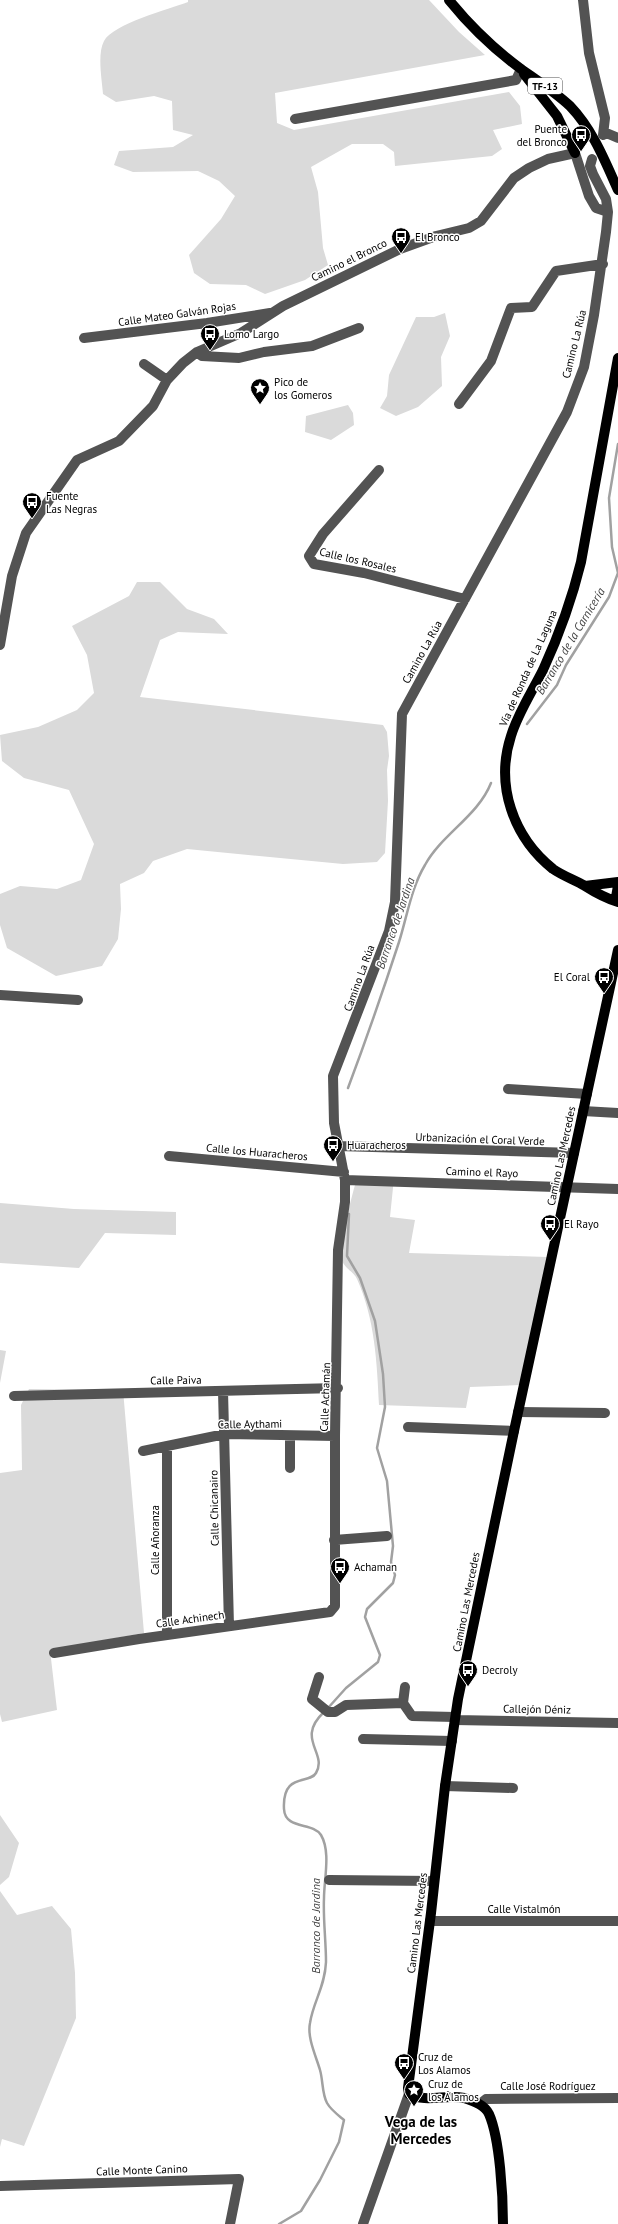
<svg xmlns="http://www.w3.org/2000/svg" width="618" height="2224" font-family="'PT Sans',sans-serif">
<rect width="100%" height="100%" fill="#fff"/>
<!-- green -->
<path fill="#dadada" d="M188,0H429L459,32L485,55L275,93L277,123L294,130L509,92L520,106L522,124L493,130L502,149L492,156L395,166L394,152L383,144H352L311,167L318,192L323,248L328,265L305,280L265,294L246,285L210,284L194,273L189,255L221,219L235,196L219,181L198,171L133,172L114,165L119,151L173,147L193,135L173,130L172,101L154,96L116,102L103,94C102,80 97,54 104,41C113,24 169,9 188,2Z
M445,313L450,336L441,357L442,386L418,407L396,416L380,408L387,396L389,375L416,317H434Z
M348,405L353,413L354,425L331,440L305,432L306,416Z
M137,582H160L187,609L214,619L228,634L178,632L160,640L140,697L383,725L387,732L389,756L387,770L388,801L385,853L377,862L343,864L187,849L153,861L144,873L120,884L121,909L118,939L102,966L56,976L7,948L0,925V894L20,886L57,889L81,880L94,844L69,790L24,778L2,761L0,735L38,727L77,710L94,693L87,655L72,626L129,596Z
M357,1177L394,1178L390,1217L415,1220L409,1253L547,1257L520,1385L470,1387L466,1408L379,1405C377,1363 375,1319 357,1279C354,1272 344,1268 342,1260C337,1247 353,1194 357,1177Z
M0,1203L74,1209L176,1212V1235L105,1233L79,1268L0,1263Z
M0,1350L6,1351L0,1383Z
M29,1389L123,1390L144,1633L50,1650L57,1710L2,1722L0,1714V1473L22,1470L21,1405Z
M0,1815L19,1843L9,1877L0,1885Z
M0,1891L17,1915L52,1906L71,1929L75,1973L76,2018L24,2146L2,2139L0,2147Z"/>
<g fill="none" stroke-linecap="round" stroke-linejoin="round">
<!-- stream -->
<path stroke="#a1a1a1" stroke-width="2.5" d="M527,724L557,685L566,665L609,597L618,573L612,547L609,498L618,444
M348,1088C366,1040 383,991 399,942C407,917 411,888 425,865C442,834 478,816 491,783
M328,1708L346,1688L378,1662L380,1655L365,1617L367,1609L393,1583L395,1575L391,1562L393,1546L387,1481L377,1448L385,1407L383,1374L375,1321L360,1278L347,1256L349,1214
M279,2224L301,2211L320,2180L339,2142L344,2120C338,2115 331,2110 327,2103C322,2094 323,2080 320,2070C316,2056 307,2038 310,2023C313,2002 325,1987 326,1962C326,1941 323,1919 324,1898C324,1879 331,1852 321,1835C313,1822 285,1830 284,1809C282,1772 309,1785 316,1773C328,1753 295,1739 324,1712"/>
<!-- minor -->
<path stroke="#535353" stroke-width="10" d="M583,0L589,53L605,118L603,135
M295,119L516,80L521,69
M604,132L618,138
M84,338L207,323L270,313
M197,352L202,356L239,358L264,352L312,346L359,328
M144,364L167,380
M459,404L491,361L511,308L532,307L556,271L603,264
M379,470L323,534L309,556L314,564L364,573L465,599
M0,645L12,576L26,533L77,460L119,441L153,406L167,380L183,363L197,352L241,333L283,306L400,249L436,236L469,228L481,221L514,178L529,168L548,159L575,153L589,196L596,208L608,212
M0,995L78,1000
M508,1089L587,1094
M583,1111L618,1113
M338,1146L574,1153
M169,1156L344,1172
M345,1180L618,1189
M223,1391L229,1626
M14,1396L338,1388
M518,1412L605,1413
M408,1427L514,1431
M290,1436V1468
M167,1446V1635
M143,1451L225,1434L335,1436
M334,1540L387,1536
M54,1653L139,1639L330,1612L335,1606V1436L338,1250L345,1202V1180L334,1123L333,1076L389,931L395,902L402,714L567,412L584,367L594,315L606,232L608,212L606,199L593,174L590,166L592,159
M319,1677L312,1699L328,1712H335L346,1705L403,1703
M405,1687L403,1703L412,1716L455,1717
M455,1720L618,1723
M363,1739L452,1741
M445,1786L513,1788
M329,1880L434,1881
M430,1921H618
M480,2104L486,2099L618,2098
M0,2186L239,2179L230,2224
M363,2224L409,2094"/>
<!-- major -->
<path stroke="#000" stroke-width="10" d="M449,0C470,26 494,49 521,69C538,81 555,92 570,106C593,130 605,161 618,190
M524,74L557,116L575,153
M585,886L618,882
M618,886L616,897L618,902
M618,902C605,898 596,893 585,886C575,880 563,876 553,869C513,837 495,785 511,736C518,713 532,692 543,670C559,635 572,599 581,562L618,358
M503,2224C503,2197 500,2139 489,2114C485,2105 474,2101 464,2098C446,2094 426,2103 409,2094L408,2088L431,1913L445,1786L458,1699L514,1431L618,950"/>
</g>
<!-- icons -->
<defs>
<g id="bus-pin" transform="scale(1)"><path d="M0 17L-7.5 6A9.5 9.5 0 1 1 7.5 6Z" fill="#000" stroke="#fff"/><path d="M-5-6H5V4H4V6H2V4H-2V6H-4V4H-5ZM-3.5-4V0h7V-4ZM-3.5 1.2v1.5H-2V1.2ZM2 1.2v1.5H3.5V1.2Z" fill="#fff"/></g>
<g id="sight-pin" transform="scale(1)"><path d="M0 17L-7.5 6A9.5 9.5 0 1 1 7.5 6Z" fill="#000" stroke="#fff"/><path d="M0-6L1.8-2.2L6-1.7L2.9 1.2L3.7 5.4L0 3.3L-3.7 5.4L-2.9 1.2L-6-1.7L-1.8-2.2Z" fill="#fff"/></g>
</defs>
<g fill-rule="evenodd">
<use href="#bus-pin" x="581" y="135"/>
<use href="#bus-pin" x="401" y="237"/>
<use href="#bus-pin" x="210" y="334"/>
<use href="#sight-pin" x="260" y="388"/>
<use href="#bus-pin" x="32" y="502"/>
<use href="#bus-pin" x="604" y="977"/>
<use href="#bus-pin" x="333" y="1145"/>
<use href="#bus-pin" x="550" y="1224"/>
<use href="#bus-pin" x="340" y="1567"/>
<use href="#bus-pin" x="468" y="1670"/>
<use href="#bus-pin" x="404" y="2063"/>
<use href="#sight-pin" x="414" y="2090"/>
</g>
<g text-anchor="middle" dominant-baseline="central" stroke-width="3" stroke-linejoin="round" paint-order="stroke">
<!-- shield labels -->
<rect fill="#fff" stroke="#4c4c4c" stroke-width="1" x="528" y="78" width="34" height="16" rx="3"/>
<g font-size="10" font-weight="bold" fill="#000">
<text x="545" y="86">TF-13</text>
</g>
<!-- poi labels -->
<g font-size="11" fill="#000" stroke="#fff" text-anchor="start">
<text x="567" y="129" text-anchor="end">Puente<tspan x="567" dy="13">del Bronco</tspan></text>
<text x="415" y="237">El Bronco</text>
<text x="224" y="334">Lomo Largo</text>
<text x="274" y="382">Pico de<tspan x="274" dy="13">los Gomeros</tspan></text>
<text x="46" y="496">Fuente<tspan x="46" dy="13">Las Negras</tspan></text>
<text x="590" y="977" text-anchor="end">El Coral</text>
<text x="347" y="1145">Huaracheros</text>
<text x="564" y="1224">El Rayo</text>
<text x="354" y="1567">Achaman</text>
<text x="482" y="1670">Decroly</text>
<text x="418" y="2057">Cruz de<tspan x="418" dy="13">Los Alamos</tspan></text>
<text x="428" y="2084">Cruz de<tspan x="428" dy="13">los Álamos</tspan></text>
</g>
<!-- street labels -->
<g font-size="11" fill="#000" stroke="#fff">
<text transform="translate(349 260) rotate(-26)">Camino el Bronco</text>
<text transform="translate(177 314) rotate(-8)">Calle Mateo Galván Rojas</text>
<text transform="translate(574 344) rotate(-76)">Camino La Rúa</text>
<text transform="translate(358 560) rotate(13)">Calle los Rosales</text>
<text transform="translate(422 652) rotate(-61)">Camino La Rúa</text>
<text transform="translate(528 668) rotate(-66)">Vía de Ronda de La Laguna</text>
<text transform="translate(359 978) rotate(-70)">Camino La Rúa</text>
<text transform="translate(480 1139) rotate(2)">Urbanización el Coral Verde</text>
<text transform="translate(257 1152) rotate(5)">Calle los Huaracheros</text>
<text transform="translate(561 1156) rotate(-78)">Camino Las Mercedes</text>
<text transform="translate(482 1172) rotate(2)">Camino el Rayo</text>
<text transform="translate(176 1380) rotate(-1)">Calle Paiva</text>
<text transform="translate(325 1397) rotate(-88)">Calle Achamán</text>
<text transform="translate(250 1424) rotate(-1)">Calle Aythami</text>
<text transform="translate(214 1508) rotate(-91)">Calle Chicanairo</text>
<text transform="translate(155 1540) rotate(-90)">Calle Añoranza</text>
<text transform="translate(466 1602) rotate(-79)">Camino Las Mercedes</text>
<text transform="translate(190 1619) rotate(-8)">Calle Achinech</text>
<text transform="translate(537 1709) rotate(1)">Callejón Déniz</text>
<text x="524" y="1909">Calle Vistalmón</text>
<text transform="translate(417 1923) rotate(-83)">Camino Las Mercedes</text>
<text x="548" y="2086">Calle José Rodríguez</text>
<text transform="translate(142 2170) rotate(-2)">Calle Monte Canino</text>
</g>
<!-- water labels -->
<g font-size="12" font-style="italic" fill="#424242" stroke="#fff">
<text transform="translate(570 641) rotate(-59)">Barranco de la Carnicería</text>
<text transform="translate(395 923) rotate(-71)">Barranco de Jardina</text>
<text transform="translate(315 1926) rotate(-90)">Barranco de Jardina</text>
</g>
<!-- district labels -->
<g font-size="15" font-weight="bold" fill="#000" stroke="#fff">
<text x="421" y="2121">Vega de las<tspan x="421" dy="17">Mercedes</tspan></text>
</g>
</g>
</svg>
